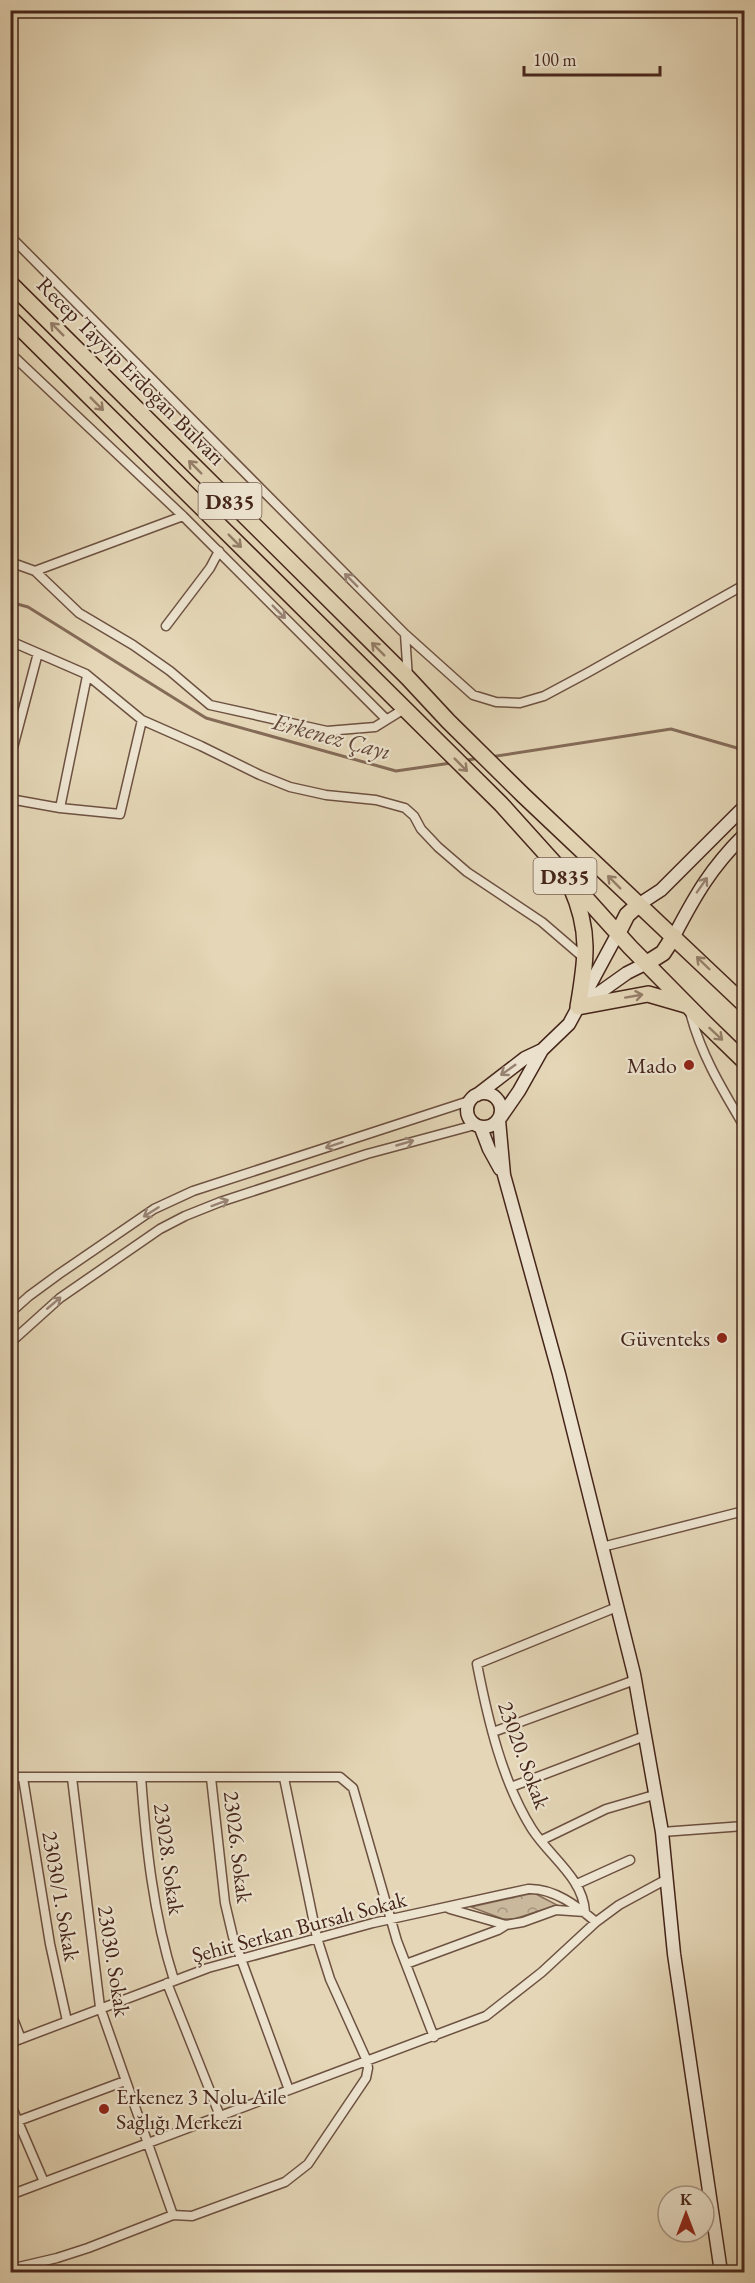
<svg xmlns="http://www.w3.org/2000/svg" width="755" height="2283" font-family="'EB Garamond',serif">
<defs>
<pattern id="park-crowns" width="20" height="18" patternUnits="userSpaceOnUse" patternTransform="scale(1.5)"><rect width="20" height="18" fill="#c9b89b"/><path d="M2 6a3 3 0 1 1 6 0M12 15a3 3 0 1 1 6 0" fill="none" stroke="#a5957e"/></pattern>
</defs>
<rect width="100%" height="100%" fill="#e4d6b6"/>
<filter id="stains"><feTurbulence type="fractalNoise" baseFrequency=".00333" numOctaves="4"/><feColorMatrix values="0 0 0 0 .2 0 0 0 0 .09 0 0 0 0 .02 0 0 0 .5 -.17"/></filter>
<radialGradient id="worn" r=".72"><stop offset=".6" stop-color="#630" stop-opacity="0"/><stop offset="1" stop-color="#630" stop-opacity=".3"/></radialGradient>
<!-- park -->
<path fill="url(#park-crowns)" stroke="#876e5a" stroke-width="1.5" d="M534,1893L557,1905L514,1919H503L471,1907Z"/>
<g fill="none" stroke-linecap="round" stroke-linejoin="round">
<!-- stream -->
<path stroke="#846b58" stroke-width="3" d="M10,602L28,607L206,718L396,771L451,763
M490,757L671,729L744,750
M464,761L478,758"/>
<!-- street casing -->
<g stroke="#6d5141" stroke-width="11">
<path id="street" d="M10,236L405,634L408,678
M10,353L183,516L386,719
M10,562L35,571L183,516
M35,571L79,613L133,645L170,671L210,705L327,731L375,727L404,709
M166,626L210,568L219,551
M405,634L473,695L496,702L520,703L544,696L587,673L744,585
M10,641L86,674L142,720L201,746L260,775L290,787L326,795L376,800L405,808L414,816L421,829L438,847L467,872L542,922L585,959
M10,759L38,653
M10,799L60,808L120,814L142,720
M60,808L87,676
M690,1012C701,1055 722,1089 744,1126
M10,1313L29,1296L59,1274L154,1209L193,1191L469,1101
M10,1343L60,1298L160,1229L185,1216L220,1202L367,1154L475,1125
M602,1547L744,1511
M493,1732L635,1680
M10,1777H340L353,1788L397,1941L434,2037
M141,1777C146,1845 153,1914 174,1980
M23,1778L50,1944L67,2021
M72,1778L100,2007L173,2215
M211,1778L225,1903L233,1937L289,2090
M511,1787L645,1736
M662,1832L744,1826
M542,1840L606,1809L654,1795
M577,1884L630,1860
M450,1909L506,1925L523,1922L556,1910L585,1912C583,1878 550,1857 532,1829C502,1781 488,1720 477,1664L617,1607
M406,1964L498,1930L506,1925
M167,1983L220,2116
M10,2011L21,2039
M10,2043L208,1968L373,1923L528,1889C554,1888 577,1906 596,1922
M10,2103L44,2182
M18,2121L125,2081
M10,2195L486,2016L542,1972L596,1922L619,1905L667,1879
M10,2269L57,2258L88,2248L173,2215L192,2216L285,2182L308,2164L366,2078L368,2068L367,2061L330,1979L317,1938L284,1778"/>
</g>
<!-- secondary casing -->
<g stroke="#45251a" stroke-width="15">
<path id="secondary" d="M638,905L661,890L744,807
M674,936C696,894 711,868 744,835
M582,1005L627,973L647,963
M467 1110a17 17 0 1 1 34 0a17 17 0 1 1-34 0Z
M477,1095L525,1058L542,1050
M501,1117L519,1091L542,1050L569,1024L618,933
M499,1120L504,1175L559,1374L634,1674L662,1832L674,1954L721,2272
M481,1128L489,1149L500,1169"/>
</g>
<!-- highway casing -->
<g stroke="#45251a" stroke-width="18">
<path id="highway" d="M10,283L408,678L448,721L523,795L744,1004
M10,318L501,804L630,947L705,1023L744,1061
M571,887C591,932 586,960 578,1007L648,994L686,1005
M618,933L627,915L638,905
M647,963L663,953L674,936"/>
</g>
<!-- street -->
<use href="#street" stroke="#ede4d0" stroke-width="8"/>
<!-- secondary -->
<use href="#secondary" stroke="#ede4d0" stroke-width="12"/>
<!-- highway -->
<use href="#highway" stroke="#e4d6b6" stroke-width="15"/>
</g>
<!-- one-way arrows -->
<defs><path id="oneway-shaft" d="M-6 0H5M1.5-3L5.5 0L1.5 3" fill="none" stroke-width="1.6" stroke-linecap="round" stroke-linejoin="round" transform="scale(1.5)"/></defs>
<g stroke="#947e68">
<use href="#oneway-shaft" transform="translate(57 329) rotate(-135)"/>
<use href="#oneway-shaft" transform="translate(97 404) rotate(45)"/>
<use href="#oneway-shaft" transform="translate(195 467) rotate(-135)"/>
<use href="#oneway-shaft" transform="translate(235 541) rotate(45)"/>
<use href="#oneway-shaft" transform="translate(378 649) rotate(-135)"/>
<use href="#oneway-shaft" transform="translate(461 765) rotate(45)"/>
<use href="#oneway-shaft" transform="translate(614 882) rotate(-135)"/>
<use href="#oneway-shaft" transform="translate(703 963) rotate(-136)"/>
<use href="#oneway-shaft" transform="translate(634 996) rotate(-10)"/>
<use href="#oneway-shaft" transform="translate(716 1034) rotate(43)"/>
</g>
<g stroke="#998475">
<use href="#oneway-shaft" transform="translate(351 580) rotate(-135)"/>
<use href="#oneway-shaft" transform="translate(279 612) rotate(45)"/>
<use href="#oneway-shaft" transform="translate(702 885) rotate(-55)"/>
<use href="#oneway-shaft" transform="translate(508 1070) rotate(145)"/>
<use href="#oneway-shaft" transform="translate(405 1143) rotate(-16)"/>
<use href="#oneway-shaft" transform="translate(334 1145) rotate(162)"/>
<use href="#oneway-shaft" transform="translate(220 1203) rotate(-20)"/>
<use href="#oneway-shaft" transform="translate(151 1212) rotate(148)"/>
<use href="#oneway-shaft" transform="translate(54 1303) rotate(-40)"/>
</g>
<!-- markers -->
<g fill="#8f2418" stroke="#ede4d0" stroke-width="2">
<circle cx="689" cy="1065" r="6"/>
<circle cx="722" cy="1338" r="6"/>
<circle cx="104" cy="2109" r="6"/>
</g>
<g text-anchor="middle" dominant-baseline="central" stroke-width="4.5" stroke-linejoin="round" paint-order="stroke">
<!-- shield labels -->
<g fill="#ede4d0" stroke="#775e51" stroke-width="1.5">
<rect x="198.5" y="483" width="63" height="36" rx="4.5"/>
<rect x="533.5" y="858" width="63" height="36" rx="4.5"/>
</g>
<g font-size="21" font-weight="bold" fill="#45251a">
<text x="230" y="501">D835</text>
<text x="565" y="876">D835</text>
</g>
<!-- street labels -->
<g font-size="22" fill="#45251a" stroke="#ede4d0">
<text transform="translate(131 371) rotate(45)">Recep Tayyip Erdoğan Bulvarı</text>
<text transform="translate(524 1755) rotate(70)">23020. Sokak</text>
<text transform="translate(238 1847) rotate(83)">23026. Sokak</text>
<text transform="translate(169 1859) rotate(82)">23028. Sokak</text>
<text transform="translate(61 1896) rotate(80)">23030/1. Sokak</text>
<text transform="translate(299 1927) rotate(-15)">Şehit Serkan Bursalı Sokak</text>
<text transform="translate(114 1961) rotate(81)">23030. Sokak</text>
</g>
<!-- poi labels -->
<g font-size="22" fill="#45251a" stroke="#ede4d0" text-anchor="end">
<text x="677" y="1065">Mado</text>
<text x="710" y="1338">Güventeks</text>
<text x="116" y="2096" text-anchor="start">Erkenez 3 Nolu Aile<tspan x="116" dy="25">Sağlığı Merkezi</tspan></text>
</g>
<!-- water labels -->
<g font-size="24" font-style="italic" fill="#644839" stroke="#ede4d0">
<text transform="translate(332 736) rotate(15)">Erkenez Çayı</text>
</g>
</g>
<!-- margin -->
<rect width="755" height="2283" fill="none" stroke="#e4d6b6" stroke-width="36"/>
<rect x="12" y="12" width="731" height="2259" fill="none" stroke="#45251a" stroke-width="3"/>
<rect x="18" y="18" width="719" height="2247" fill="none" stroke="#45251a" stroke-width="1.5"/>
<!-- north arrow -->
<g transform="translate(686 2214)"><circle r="28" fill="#ede4d0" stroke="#aa9887" stroke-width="1.5"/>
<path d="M0-4.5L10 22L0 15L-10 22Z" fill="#8f2418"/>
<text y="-9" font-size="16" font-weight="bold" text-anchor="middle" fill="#45251a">K</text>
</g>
<!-- scale -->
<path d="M524 66v9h136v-9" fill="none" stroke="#45251a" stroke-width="3"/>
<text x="533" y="66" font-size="18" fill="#45251a" stroke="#ede4d0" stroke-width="4.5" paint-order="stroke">100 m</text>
<rect width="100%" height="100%" filter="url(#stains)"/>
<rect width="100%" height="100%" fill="url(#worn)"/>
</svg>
